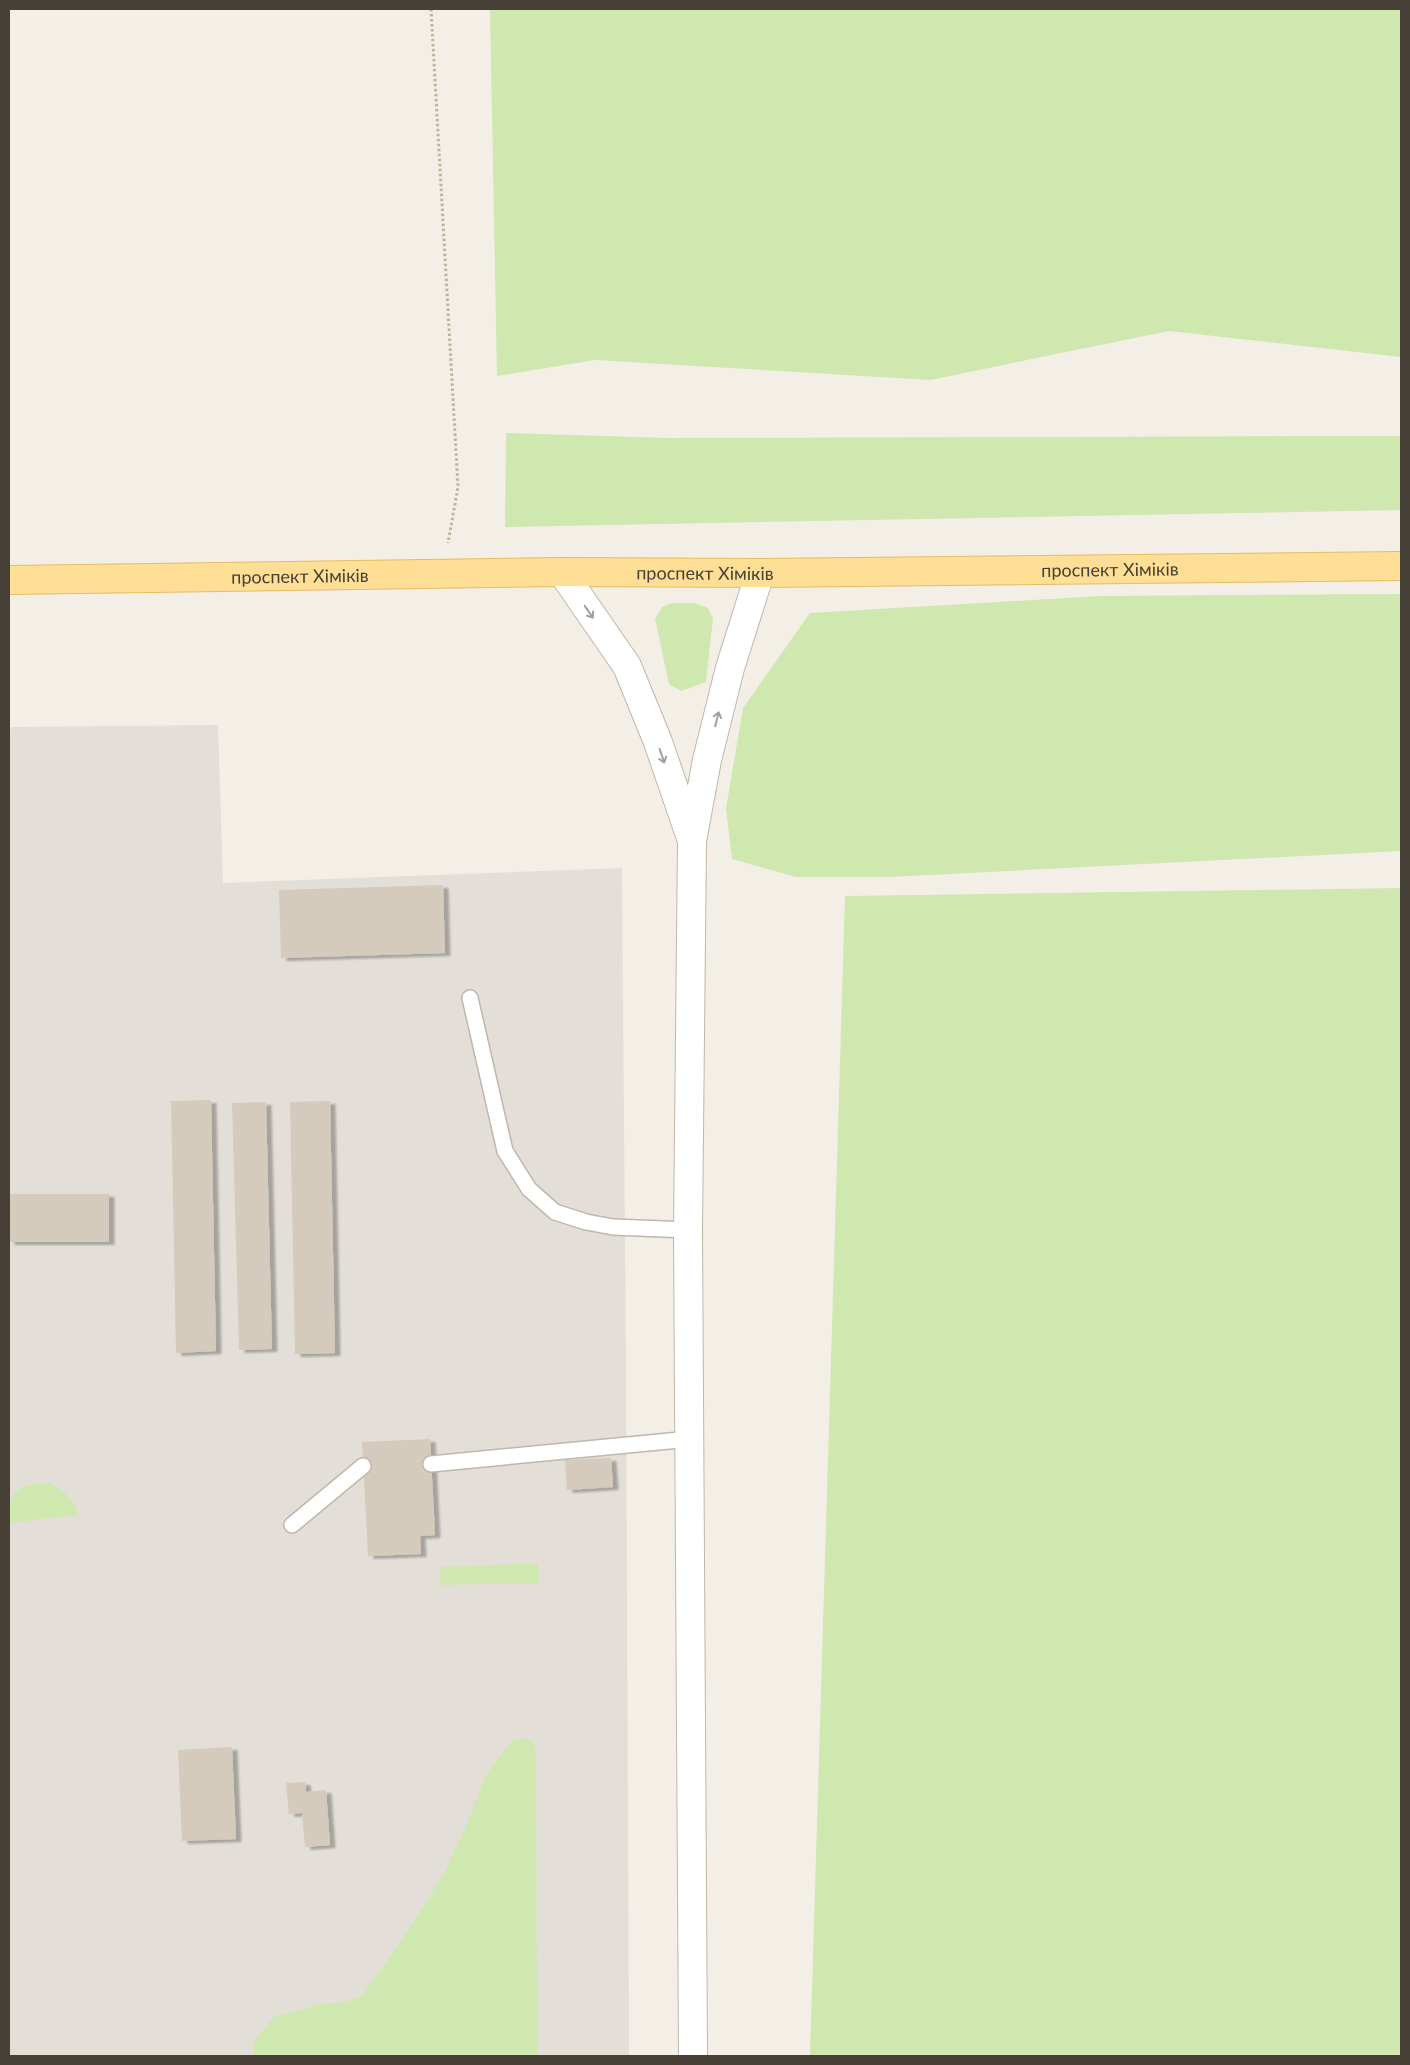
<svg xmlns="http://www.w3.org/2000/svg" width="1410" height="2065" font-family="Lato,sans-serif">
<defs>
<filter id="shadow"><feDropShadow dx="5.5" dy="3" stdDeviation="1" flood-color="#0004"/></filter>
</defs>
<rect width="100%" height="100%" fill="#f3efe7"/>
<!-- industrial -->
<path fill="#e3ded8" d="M218,725L223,883L622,868L626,1374L629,2056H9V731L12,727Z"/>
<!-- green -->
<path fill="#cfe8af" d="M490,9H1401V357L1169,331L930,380L595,360L497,376Z
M506,433L668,438L1401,436V510L505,527Z
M1401,594V851L890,877H796L732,859L726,808L743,708L810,613L1100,596Z
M672,603H695L708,608L713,618L706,682L681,691L669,684L655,619L662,607Z
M1401,888V2056H810L845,896Z
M49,1483C63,1491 75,1498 78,1515L9,1523C9,1490 16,1484 49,1483Z
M538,1563L539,1583L441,1585L439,1567Z
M526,1738L533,1742L536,1754L537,2056H254L253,2043L274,2017L320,2004L345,2002L362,1996L401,1941L444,1874L467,1824L486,1775L512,1740Z"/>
<!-- building -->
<path fill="#d5cbbc" filter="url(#shadow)" d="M443,885L445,953L281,958L279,890Z
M211,1100L216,1351L176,1353L171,1101Z
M330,1101L335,1353L295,1354L290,1102Z
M266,1102L272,1349L239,1350L232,1103Z
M9,1194H109V1242H9Z
M430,1439L435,1535L420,1536L421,1554L368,1556L362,1442Z
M611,1458L613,1487L567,1490L565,1460Z
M232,1747L236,1839L182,1841L178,1750Z
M305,1782L306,1792L326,1790L330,1845L305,1847L302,1813L289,1814L286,1783Z"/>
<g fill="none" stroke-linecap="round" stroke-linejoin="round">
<!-- lane casing -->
<g stroke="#bfb7a9" stroke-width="18">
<path id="lane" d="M470,998L505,1151L529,1189L555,1212L586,1222L613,1227L688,1230
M431,1464L690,1439
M292,1525L363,1466"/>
</g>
<!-- street casing -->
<g stroke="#bfb7a9" stroke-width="30">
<path id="street" d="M562,572L627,666L658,742L692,841L707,760L730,668L760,573
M692,841L688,1230L693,2056"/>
</g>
<!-- primary casing -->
<g stroke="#e3bc64" stroke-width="30">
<g id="primary">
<path id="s1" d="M9,580L562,572L760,573L1401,566"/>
</g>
</g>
<!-- path -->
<path stroke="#c1b39a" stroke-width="3" stroke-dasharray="2.5 2.5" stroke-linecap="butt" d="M431,9L458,487L448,543"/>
<!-- lane -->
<use href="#lane" stroke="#fff" stroke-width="15"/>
<!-- street -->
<use href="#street" stroke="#fff" stroke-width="28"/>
<!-- primary -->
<use href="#primary" stroke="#fedf95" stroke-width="28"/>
</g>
<!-- one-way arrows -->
<defs><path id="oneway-shaft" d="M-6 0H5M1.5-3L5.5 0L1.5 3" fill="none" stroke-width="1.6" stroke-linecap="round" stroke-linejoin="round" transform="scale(1.25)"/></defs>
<g stroke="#a2a09a">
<use href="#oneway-shaft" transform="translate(589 612) rotate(55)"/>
<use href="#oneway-shaft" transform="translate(717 719) rotate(-76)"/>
<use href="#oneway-shaft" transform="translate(662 756) rotate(71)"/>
</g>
<g text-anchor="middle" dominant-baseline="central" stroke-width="4" stroke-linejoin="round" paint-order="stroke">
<!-- street labels -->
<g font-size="18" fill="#464036" stroke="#fff">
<text stroke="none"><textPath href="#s1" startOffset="1101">проспект Хіміків</textPath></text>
<text stroke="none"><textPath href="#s1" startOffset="696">проспект Хіміків</textPath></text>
<text stroke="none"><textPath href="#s1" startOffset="291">проспект Хіміків</textPath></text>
</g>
</g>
<!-- border -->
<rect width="1410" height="2065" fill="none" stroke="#464036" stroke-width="20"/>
</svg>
